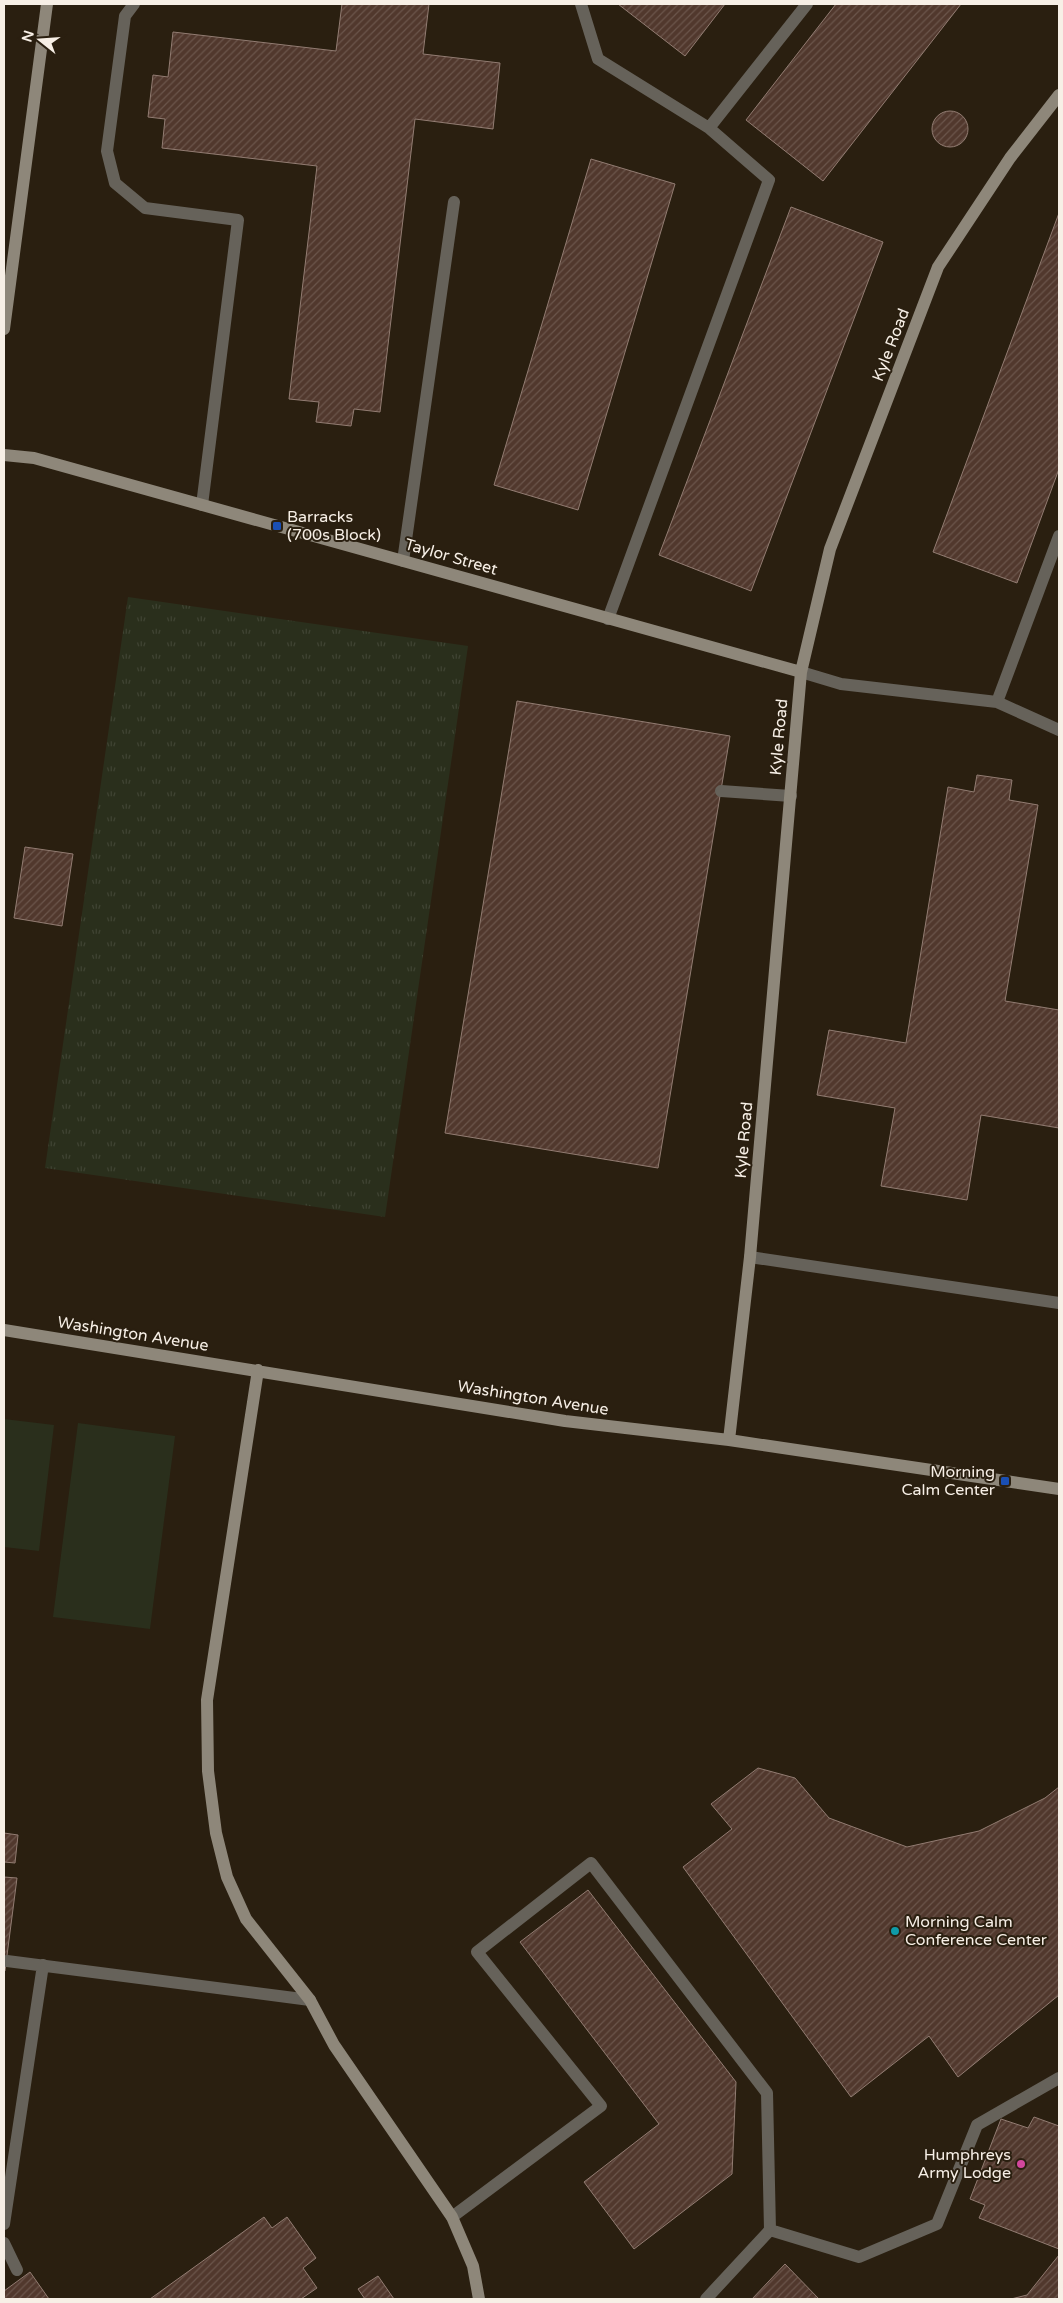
<svg xmlns="http://www.w3.org/2000/svg" width="1063" height="2303" font-family="'Varela Round',sans-serif">
<defs>
<pattern id="grass-tufts" width="24" height="20" patternUnits="userSpaceOnUse" patternTransform="scale(1.25)"><rect width="24" height="20" fill="#2a2f1c"/><path d="M3 7l-1-3M5 7V3M7 7l1-3M15 17l-1-3M17 17v-4M19 17l1-3" fill="none" stroke="#3f4332"/></pattern>
<pattern id="building-hatch" width="6" height="6" patternUnits="userSpaceOnUse" patternTransform="scale(1.25)"><rect width="6" height="6" fill="#51382d"/><path d="M-1 1l2-2M0 6l6-6M5 7l2-2" fill="none" stroke="#6b554b"/></pattern>
</defs>
<rect width="100%" height="100%" fill="#2a1f10"/>
<!-- grass -->
<path fill="url(#grass-tufts)" d="M128,597L468,646L385,1217L45,1168Z"/>
<!-- pitch -->
<path fill="#2a2f1c" d="M4,1419L54,1425L39,1551L4,1547Z
M78,1423L175,1436L150,1629L53,1617Z"/>
<!-- building -->
<path fill="url(#building-hatch)" stroke="#927c72" d="M342,4H429L423,54L500,63L493,129L415,119L380,412L354,409L351,426L316,422L319,402L289,399L317,166L162,148L165,119L148,117L153,75L168,77L173,32L336,51Z
M618,4H725L685,56Z
M836,4H961L823,181L746,120Z
M932 129a18 18 0 1 1 36 0a18 18 0 1 1-36 0Z
M591,159L675,184L578,510L494,485Z
M791,207L883,242L751,591L659,555Z
M1059,213V469L1017,583L933,552Z
M517,701L730,736L658,1168L445,1133Z
M977,775L1012,780L1009,800L1038,805L1005,1001L1059,1010V1128L981,1115L967,1200L881,1186L895,1108L817,1095L829,1030L906,1043L948,787L974,792Z
M25,847L73,854L62,926L14,918Z
M758,1768L795,1778L829,1818L907,1847L979,1831L1045,1798L1059,1787V1995L958,2077L929,2036L851,2097L683,1867L732,1829L711,1804Z
M4,1833L18,1835L15,1863L4,1862Z
M4,1877L17,1878L5,1971H4Z
M588,1890L736,2082L732,2174L634,2249L584,2182L659,2124L520,1942Z
M1034,2117L1059,2126V2249L979,2218L985,2205L970,2199L1001,2119L1028,2128Z
M264,2217L272,2228L287,2217L316,2258L303,2268L317,2288L301,2299H150Z
M1059,2255V2299H1011L1027,2295Z
M785,2264L819,2299H752Z
M30,2272L49,2299H4V2291Z
M378,2276L394,2299H365L358,2289Z"/>
<g fill="none" stroke-linecap="round" stroke-linejoin="round">
<!-- lane -->
<path stroke="#66625a" stroke-width="12" d="M134,4L125,16L107,151L115,183L145,208L238,220L202,505
M581,4L598,59L709,128
M403,561L454,202
M608,619L769,180L709,128L807,4
M801,672L841,684L997,702L1059,730
M997,702L1059,536
M7,1961L310,2000
M452,2217L601,2106L477,1952L591,1863L767,2093L770,2230L859,2257L937,2224L977,2125L1059,2078
M4,2224L43,1965
M4,2243L17,2270
M706,2299L770,2230"/>
<!-- street -->
<path stroke="#66625a" stroke-width="12" d="M721,791L791,796
M750,1257L1059,1303"/>
<!-- secondary -->
<path stroke="#8e877a" stroke-width="12" d="M4,329L47,4
M4,455L34,458L801,672
M4,1330L565,1421L729,1440L1059,1489
M258,1370L207,1700L208,1771L216,1833L227,1877L246,1919L310,2000L334,2045L452,2217L473,2266L479,2299
M729,1440L750,1257L801,672L830,549L938,267L1010,158L1059,95"/>
</g>
<!-- markers -->
<g fill="#1a4fb4" stroke="#2a1f10" stroke-width="2">
<rect x="272" y="521" width="10" height="10" rx="2.5"/>
<rect x="1000" y="1476" width="10" height="10" rx="2.5"/>
</g>
<circle fill="#0f9aa8" stroke="#2a1f10" stroke-width="2" cx="895" cy="1931" r="5"/>
<circle fill="#d1479c" stroke="#2a1f10" stroke-width="2" cx="1021" cy="2164" r="5"/>
<g text-anchor="middle" dominant-baseline="central" stroke-width="4" stroke-linejoin="round" paint-order="stroke">
<!-- street labels -->
<g font-size="16" fill="#f7efe6" stroke="#2a1f10">
<text transform="translate(891 345) rotate(-69)">Kyle Road</text>
<text transform="translate(451 557) rotate(16)">Taylor Street</text>
<text transform="translate(779 737) rotate(-85)">Kyle Road</text>
<text transform="translate(744 1140) rotate(-85)">Kyle Road</text>
<text transform="translate(133 1334) rotate(9)">Washington Avenue</text>
<text transform="translate(533 1398) rotate(9)">Washington Avenue</text>
</g>
<!-- poi labels -->
<g font-size="16" fill="#f7efe6" stroke="#2a1f10" text-anchor="start">
<text x="287" y="517">Barracks<tspan x="287" dy="18">(700s Block)</tspan></text>
<text x="995" y="1472" text-anchor="end">Morning<tspan x="995" dy="18">Calm Center</tspan></text>
<text x="905" y="1922">Morning Calm<tspan x="905" dy="18">Conference Center</tspan></text>
<text x="1011" y="2155" text-anchor="end">Humphreys<tspan x="1011" dy="18">Army Lodge</tspan></text>
</g>
</g>
<!-- border -->
<rect width="1063" height="2303" fill="none" stroke="#f7efe6" stroke-width="10"/>
<!-- north arrow -->
<g transform="translate(40 40) rotate(287)" stroke="#2a1f10" stroke-width="4" paint-order="stroke">
<path d="M0-4L9 19L0 12L-9 19Z" fill="#f7efe6"/>
<text y="-8" font-size="14" font-weight="bold" text-anchor="middle" fill="#f7efe6">N</text>
</g>
</svg>
